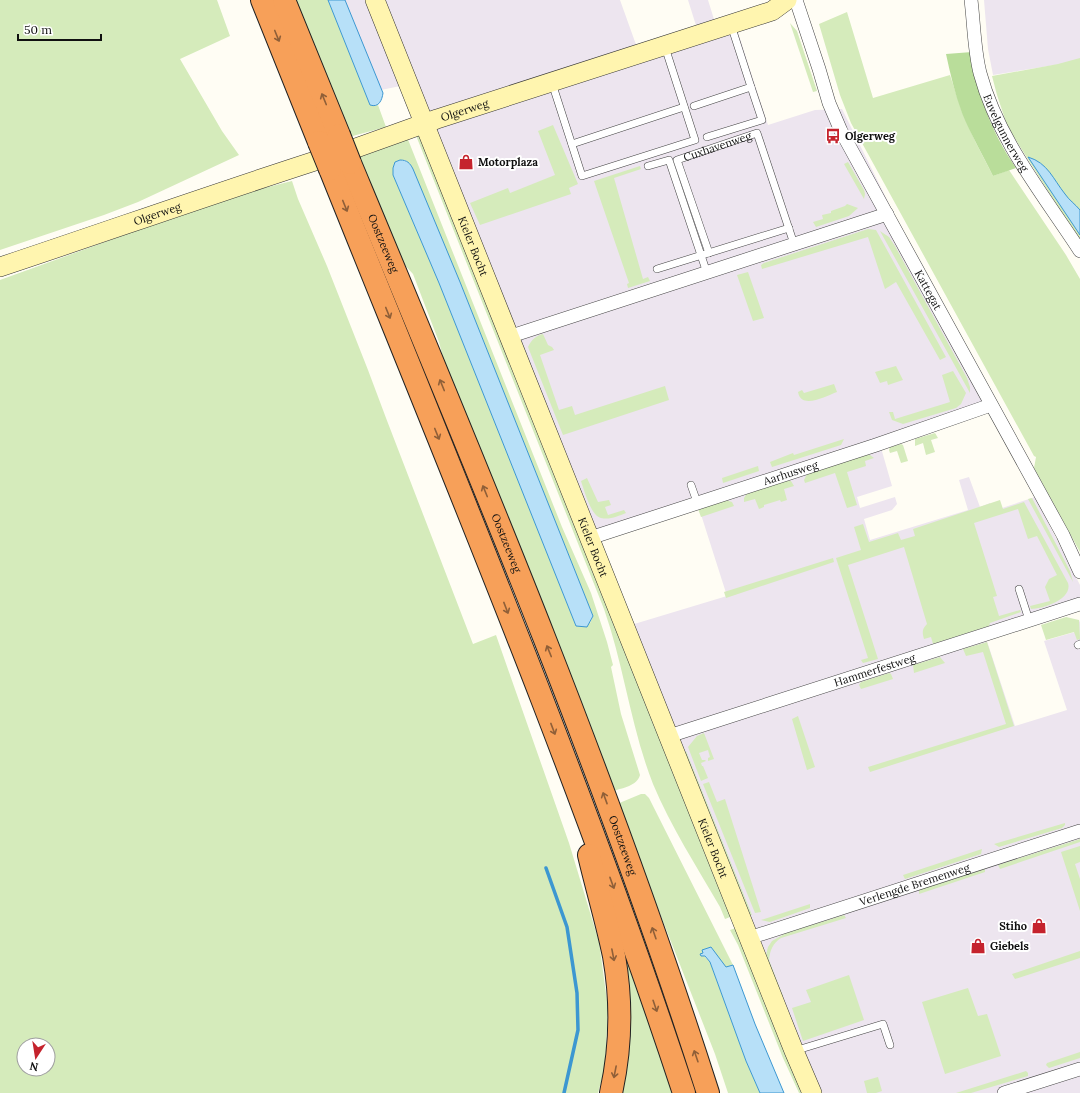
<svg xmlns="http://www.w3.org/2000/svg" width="1080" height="1093" font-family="Lora,serif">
<rect width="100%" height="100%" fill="#fffdf4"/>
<!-- industrial -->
<path fill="#ede5ef" d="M339,0H620L639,53L699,35L688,0H708L717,29L735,23L768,125L815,110L842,109L987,401L879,441L892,486L857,497L860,508L895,497L897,504L892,510L864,519L870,540L968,510L959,480L969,477L980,507L990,503L993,511L1035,497L1080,585V600L985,635L1015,726L1067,710L1044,641L1075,632L1080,620V1093H809L621,628L727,596L697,502L585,538L415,83L376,91Z
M984,0H1080V61L993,75L988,49Z"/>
<!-- green -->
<path fill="#d5ebbb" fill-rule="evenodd" d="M0,0H217L230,36L180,59L222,131L239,155L138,202L104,215L0,250Z
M294,0H328L370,105L374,106L378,105L386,127L349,137Z
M847,12L873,98L950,75L962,112L976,143L993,176L1009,170L1066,255L1080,279V552L1034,468L1036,457L1034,456L851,123L840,95L819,24Z
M790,23L797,31L817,91L813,92Z
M1080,58V242L1014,137L1006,122L997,95L992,76L1058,64Z
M553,125L578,184L569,188L571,194L480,225L470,203L508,188L510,193L555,175L538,131Z
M415,133L420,137L733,916L725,919L720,907C697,867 671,827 653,784C631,728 624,666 604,609Z
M407,137L562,527L591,593L607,642L613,665L611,667L621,714L640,775C637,786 623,788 613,791L450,384L439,342L413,274L399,259L357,154ZM400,160H405L410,164L460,282L593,616L590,623L576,626L439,283L393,175V168L395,162Z
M848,162L864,190L865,194L864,199L844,164Z
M640,166L641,169L614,178L643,279L648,277L650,281L628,288L627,284L629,283L594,181Z
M292,181L298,199L327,266L368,370L386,418L473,644L496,635L569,843L599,942L608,1008L605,1068L598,1093H0V280L149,226L260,189ZM24,1045H48V1069H24Z
M847,204L858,208L849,216L816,227L813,222L823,219L822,215L831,213V211L845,206Z
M868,229L876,230L946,357L940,360L896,282L885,289L868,237L762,269L761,265L764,263Z
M880,231L889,237L895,246L967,378L970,387V393Z
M748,272L764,318L753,321L737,275Z
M543,334L548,345L552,347L554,350L540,355L559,410L572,406L575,415L665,386L669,400L563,435L528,347C531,340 537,335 543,334Z
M896,366L903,380L888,385L887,381L880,383L875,372Z
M953,371L966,393L961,404L956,408L903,424L892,420L889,412H893L895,419L950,402L942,375Z
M834,384L837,392C826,396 801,410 798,392L802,390L804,393Z
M935,433L938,438L931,440L935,452L926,455L923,443L915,446V439Z
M844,439L841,445L772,467L770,462L793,453L794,455Z
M901,444L903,445L908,461L901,463L897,451L890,453L889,450L890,447Z
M867,454L870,455L874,458L865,461L866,466L847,472L857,505L847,508L835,473L805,483L804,480L807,474Z
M758,466L759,471L723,483L722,478Z
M587,478L598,502L609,500L611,505L605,507L608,515L624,510L626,513C618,516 610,520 601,518C591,516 584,490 581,481Z
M786,481H791L794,486L784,489L787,500L781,502L780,500L764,505V507L759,509L755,499L744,502V498L747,493Z
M1032,498L1070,571L1073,582L1028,499Z
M726,500L732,502L734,506L701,517L698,509Z
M1000,500L1003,509L1024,502L1068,583C1073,599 1043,609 1031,609L1030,606L1050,601L1045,587L1049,579L1057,575L1037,536L1028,539L1018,509L974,523L997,596L993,597L999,616L1020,610L1021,612L990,623L989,626L933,644L931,637L924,639C922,632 922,629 927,624L904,547L848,565L878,659L863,663L861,660L868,658L836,558L861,550L854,527L863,524L869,542L898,533L901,540L915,536L913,529Z
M833,558L834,562L726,598L724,592Z
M1066,617L1079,620L1080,639L1077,640L1074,632L1046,640L1041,625Z
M987,642L1014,726L870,772L868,767L1006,724L983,652L966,656L963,649Z
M940,657L945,663L914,673L913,665Z
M889,673L891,674L893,679L861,689L859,685L861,682Z
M798,716L815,767L807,770L792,719Z
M704,733L714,759L708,761V758L710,757L708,750L699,753L702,760H705L706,761L701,763L702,766H703L708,778L701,781L688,747L697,736Z
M686,751L752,915H750L685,754Z
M709,782L717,802L725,799L761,912L755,913L703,784Z
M641,794H645L649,798L733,965L726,967L702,950L704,956L710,962L746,1061L760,1093H728L715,1054L617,804Z
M1065,823V825L1062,828L999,847L994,844Z
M1080,839V842L1000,869L998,865Z
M1080,846V862L1075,864L1080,879V911L1061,852Z
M982,849L981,854L905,879L903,875Z
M985,869V872L919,894V890Z
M810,904V908L770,922L761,920Z
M844,915L846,918L781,938C773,943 770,950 769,960L783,996L782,997L766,955L768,947L772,941L786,933Z
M617,918L677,1093H619Z
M736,928L803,1093H799L783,1058L738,945L730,930Z
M1080,951V958L1015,979L1012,974Z
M849,975L864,1020L803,1041L792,1008L811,1002L806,990Z
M968,988L978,1016L987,1014L1001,1056L945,1074L922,1002Z
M1080,1052V1058L1049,1068L1046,1065L1047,1063Z
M1026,1071L1028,1073V1076L971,1093H956Z
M878,1077L882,1091L876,1093H867L864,1081Z"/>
<!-- forest -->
<path fill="#b9dd9a" d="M972,52C980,99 989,128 1016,168L993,176C983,155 971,135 962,113C955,94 950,73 946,54Z"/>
<!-- water -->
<path fill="#b7e0f8" stroke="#3c97d1" d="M328,0H345L383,93C382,100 379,108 370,105Z
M1028,157C1048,163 1053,179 1065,194C1069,200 1075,204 1080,210V235Z
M400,160C407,160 410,163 413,169L460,282L593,616L587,627L576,626L439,283L393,175V168L395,162Z
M711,947L726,967L733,965L755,1024L784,1093H760L746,1061L710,962L705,956H701L700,954L703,953L702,950Z"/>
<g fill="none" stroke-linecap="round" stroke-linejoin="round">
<!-- stream -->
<path stroke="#3c97d1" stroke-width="3.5" d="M546,868L567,927L577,993L578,1030L564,1093"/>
<!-- lane casing -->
<g stroke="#434343" stroke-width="8">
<g id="lane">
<path d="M552,83L582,176L695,140L665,47"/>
<path d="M694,106L751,87L731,25"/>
<path d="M707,137L762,120L751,87"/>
<path d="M572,144L684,107"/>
<path d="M648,166L669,160L707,273"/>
<path id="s1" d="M709,253L677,160L757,133L794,244"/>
<path d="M657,269L789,228"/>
<path d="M691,485L697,502"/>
<path d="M1019,589L1029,620"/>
<path d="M1078,645L1080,644"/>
<path d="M794,1051L883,1024L890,1045"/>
</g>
</g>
<!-- street casing -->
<g stroke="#434343" stroke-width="14">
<g id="street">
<path id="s2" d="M796,0L819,69L829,103L841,131L1063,535L1080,572"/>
<path id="s3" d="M971,0C974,24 974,49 980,73C998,140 1043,194 1080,251"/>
<path d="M508,337L887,214"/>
<path id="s4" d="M590,538L876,445L991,405"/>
<path id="s5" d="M669,736L1080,604"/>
<path id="s6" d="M749,938L1080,831"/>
<path d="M1004,1093L1080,1069"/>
</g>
</g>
<!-- secondary casing -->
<g stroke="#323232" stroke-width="20">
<g id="secondary">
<path id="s7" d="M375,0L794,1051L812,1093"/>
<path id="s8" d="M356,148L437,119L772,11L787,0"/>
<path id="s9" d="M0,267C105,232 210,195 315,161"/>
</g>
</g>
<!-- highway casing -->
<g stroke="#212121" stroke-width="24">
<g id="highway">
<path d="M262,0L319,142"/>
<path d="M284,0L339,135"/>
<path id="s10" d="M350,163C478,470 607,777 708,1093"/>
<path d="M330,169C453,475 581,780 684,1093"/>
<path d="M589,855C597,889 607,922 614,956C622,1002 621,1048 611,1093"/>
</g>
</g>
<!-- lane -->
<use href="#lane" stroke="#fff" stroke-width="7"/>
<!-- street -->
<use href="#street" stroke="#fff" stroke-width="13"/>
<!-- secondary -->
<use href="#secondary" stroke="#fff5af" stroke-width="19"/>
<!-- highway -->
<use href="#highway" stroke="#f7a059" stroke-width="22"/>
<!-- highway-bridge casing -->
<g stroke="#212121" stroke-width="24" stroke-linecap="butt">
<path id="highway-bridge" d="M339,135L350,163
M319,142L330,169"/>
</g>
<!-- highway-bridge -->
<use href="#highway-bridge" stroke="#f7a059" stroke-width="22"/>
</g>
<!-- one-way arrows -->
<defs><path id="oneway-shaft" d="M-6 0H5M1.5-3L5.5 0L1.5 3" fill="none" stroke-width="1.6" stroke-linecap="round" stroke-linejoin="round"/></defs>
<g stroke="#8f5f38">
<use href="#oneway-shaft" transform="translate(277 36) rotate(68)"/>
<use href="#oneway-shaft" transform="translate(324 99) rotate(-112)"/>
<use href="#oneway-shaft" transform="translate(345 206) rotate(68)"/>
<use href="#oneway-shaft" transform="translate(388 313) rotate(68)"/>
<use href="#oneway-shaft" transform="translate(442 385) rotate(-112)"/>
<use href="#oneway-shaft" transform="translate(437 434) rotate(68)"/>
<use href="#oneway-shaft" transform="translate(485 491) rotate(-112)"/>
<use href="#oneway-shaft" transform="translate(506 608) rotate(69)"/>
<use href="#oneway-shaft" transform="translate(549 651) rotate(-112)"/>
<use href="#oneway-shaft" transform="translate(553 729) rotate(69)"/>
<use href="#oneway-shaft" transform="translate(605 798) rotate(-110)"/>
<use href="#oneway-shaft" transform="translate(612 883) rotate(70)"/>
<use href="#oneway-shaft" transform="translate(654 933) rotate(-109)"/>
<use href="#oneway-shaft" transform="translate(613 955) rotate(79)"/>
<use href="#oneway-shaft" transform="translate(655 1006) rotate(71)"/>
<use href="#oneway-shaft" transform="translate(696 1056) rotate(-109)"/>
<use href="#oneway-shaft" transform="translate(615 1072) rotate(101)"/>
</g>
<!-- icons -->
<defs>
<g id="bus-bare" transform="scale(1.2)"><path d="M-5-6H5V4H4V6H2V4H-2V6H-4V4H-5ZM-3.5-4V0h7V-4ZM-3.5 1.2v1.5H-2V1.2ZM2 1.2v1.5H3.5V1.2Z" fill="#c5232d" stroke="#fff" stroke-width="2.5" paint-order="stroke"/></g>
<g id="shop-bare" transform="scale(1.2)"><path d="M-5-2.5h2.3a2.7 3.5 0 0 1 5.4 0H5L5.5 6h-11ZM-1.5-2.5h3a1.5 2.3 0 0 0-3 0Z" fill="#c5232d" stroke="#fff" stroke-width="2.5" paint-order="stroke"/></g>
</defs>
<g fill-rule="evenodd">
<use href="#bus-bare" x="833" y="136"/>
<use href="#shop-bare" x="466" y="162"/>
<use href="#shop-bare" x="1039" y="926"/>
<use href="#shop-bare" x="978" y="946"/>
</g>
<g text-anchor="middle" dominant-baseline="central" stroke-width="4" stroke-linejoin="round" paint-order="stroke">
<!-- street labels -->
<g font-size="11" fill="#101010" stroke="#fff">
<text stroke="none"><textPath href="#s8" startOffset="115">Olgerweg</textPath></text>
<text stroke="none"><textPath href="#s3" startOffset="139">Euvelgunnerweg</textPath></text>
<text stroke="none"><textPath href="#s1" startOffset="141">Cuxhavenweg</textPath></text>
<text stroke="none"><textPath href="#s9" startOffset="166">Olgerweg</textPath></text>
<text stroke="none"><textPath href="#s10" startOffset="87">Oostzeeweg</textPath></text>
<text stroke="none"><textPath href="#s7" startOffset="265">Kieler Bocht</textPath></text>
<text stroke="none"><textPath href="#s2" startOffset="320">Kattegat</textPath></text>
<text stroke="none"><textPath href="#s4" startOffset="211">Aarhusweg</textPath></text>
<text stroke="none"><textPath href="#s10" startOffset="411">Oostzeeweg</textPath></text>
<text stroke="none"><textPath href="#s7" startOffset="589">Kieler Bocht</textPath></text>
<text stroke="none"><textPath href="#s5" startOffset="216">Hammerfestweg</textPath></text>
<text stroke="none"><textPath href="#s10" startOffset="735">Oostzeeweg</textPath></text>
<text stroke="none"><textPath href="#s7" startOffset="913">Kieler Bocht</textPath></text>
<text stroke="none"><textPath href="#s6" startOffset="174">Verlengde Bremenweg</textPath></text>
</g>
<!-- poi labels -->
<g font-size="11" font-weight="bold" fill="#101010" stroke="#fff" text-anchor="start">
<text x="845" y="136">Olgerweg</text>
<text x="478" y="162">Motorplaza</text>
<text x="1027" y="926" text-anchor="end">Stiho</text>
<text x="990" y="946">Giebels</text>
</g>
</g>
<!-- north arrow -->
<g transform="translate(36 1057) rotate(192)"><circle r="19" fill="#ffffff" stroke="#9f9f9f"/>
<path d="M0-3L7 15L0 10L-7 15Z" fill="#c5232d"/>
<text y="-6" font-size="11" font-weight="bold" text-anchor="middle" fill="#101010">N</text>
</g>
<!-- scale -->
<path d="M18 34v6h83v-6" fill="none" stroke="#101010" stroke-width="2"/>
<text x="24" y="34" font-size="12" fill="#101010" stroke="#ffffff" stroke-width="3" paint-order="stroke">50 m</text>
</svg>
